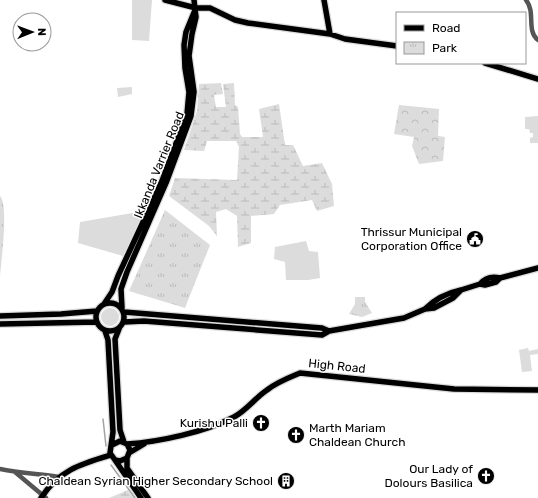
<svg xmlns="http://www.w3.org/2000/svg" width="538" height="498" font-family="Rubik,sans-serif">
<defs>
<pattern id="forest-crowns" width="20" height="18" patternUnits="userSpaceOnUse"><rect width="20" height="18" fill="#dcdcdc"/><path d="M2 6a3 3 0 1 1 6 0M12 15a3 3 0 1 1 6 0" fill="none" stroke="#bbb"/></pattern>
<pattern id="wetland-marsh" width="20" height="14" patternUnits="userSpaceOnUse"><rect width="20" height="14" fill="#dcdcdc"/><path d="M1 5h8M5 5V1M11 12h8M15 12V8" fill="none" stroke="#bbb"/></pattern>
<pattern id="park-tufts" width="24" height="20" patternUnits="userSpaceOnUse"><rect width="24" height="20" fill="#dcdcdc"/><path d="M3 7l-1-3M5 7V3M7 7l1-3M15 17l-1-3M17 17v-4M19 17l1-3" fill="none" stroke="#bbb"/></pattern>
</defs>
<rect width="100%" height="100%" fill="#fff"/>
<!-- grass -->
<path fill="#dcdcdc" d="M132,0H152L149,41L132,40Z
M132,87V94L118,97L117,88Z
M538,116V143H530V138L533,137V133H530L529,129H525V117Z
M144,211L123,256L78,243L80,222Z
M306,241L309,251L318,252L320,278L308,280H286L285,262L274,259L275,247Z
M101 317a9 9 0 1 1 18 0a9 9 0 1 1-18 0Z
M133,317L324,331L323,332L132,318Z
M528,348L529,351L538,349V354L530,355L532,371L522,372L519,350Z"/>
<!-- forest -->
<path fill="url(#forest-crowns)" d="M399,105L439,109L438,136L445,137L443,161L419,164L412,146L414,137L394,134Z"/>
<!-- wetland -->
<path fill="url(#wetland-marsh)" d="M221,83L223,94L214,95L216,107H226L223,84L234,83L235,105L238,107L240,134L242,137H263L259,109L279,104L285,145H293L303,166L322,163L332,184L334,206L317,211L312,200L280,205L274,214L251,216V243L238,247L237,216L226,209L216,212L217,236L209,226L169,196L175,178L237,180L239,147L236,141H207L204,151L184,150L197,111L199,84Z
M128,490L134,498H109Z"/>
<!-- park -->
<path fill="url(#park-tufts)" d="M0,196C9,205 1,262 0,277Z
M165,210L210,245L185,308L129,291Z
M355,297H365V302L372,313L362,317L349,314L355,304Z"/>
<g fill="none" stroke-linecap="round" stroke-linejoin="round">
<!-- stream -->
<path stroke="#a3a3a3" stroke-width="1.5" d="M103,419L106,446
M111,465L135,498"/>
<!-- major casing -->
<g stroke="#dbdbdb" stroke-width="8">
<path id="major" d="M165,0L196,8H210L235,20L248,23L330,34L345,39L397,46
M324,0L330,34
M485,63L538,79
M480,284C485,278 492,276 500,278
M96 317a14 14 0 1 1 28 0a14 14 0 1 1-28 0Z
M104,304L112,292L118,276L162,181L187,114L189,92L185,68L184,45L186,32L195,10
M122,308L121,289L127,272L166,183L191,116L194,92L189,56L192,34L196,17L194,0
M425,309C435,299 447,293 461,290
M124,312L322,328L329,331
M0,316L61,314L97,311
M124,322L144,321L322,335L329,331L404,318L425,309L434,308L453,298L461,290L480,284L485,285L496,282L500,278L538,268
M0,324L97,322
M119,329L115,339L120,430L124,442
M105,331L108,340L113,432L110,453L115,460L120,461L127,458L130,450L127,444L120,441L112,445
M127,444C159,442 205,432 234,417C247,410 255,398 267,390C277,382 288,378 300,373L454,389L538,390
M129,453L144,444
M127,458V468L148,498
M115,460L141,498
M41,498C59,470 81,464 111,455"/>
</g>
<!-- minor -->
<path stroke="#555" stroke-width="4.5" d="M526,0C536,12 526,31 538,40
M0,469C19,473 39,474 59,477
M15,472L46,498"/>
<!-- major -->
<use href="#major" stroke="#000" stroke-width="5.5"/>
</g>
<!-- icons -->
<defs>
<g id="civic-disc" transform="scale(0.9)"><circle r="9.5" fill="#000" stroke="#fff"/><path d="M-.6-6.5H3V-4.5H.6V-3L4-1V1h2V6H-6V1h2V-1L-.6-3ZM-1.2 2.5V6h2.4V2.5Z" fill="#fff"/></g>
<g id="church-disc" transform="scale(0.9)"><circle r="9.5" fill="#000" stroke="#fff"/><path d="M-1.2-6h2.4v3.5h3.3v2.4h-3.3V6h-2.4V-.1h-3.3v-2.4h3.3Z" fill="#fff"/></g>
<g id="building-disc" transform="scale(0.9)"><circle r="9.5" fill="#000" stroke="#fff"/><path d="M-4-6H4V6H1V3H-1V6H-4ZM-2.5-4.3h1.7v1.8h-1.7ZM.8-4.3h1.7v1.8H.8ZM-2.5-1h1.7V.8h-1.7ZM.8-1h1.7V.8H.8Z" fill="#fff"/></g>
</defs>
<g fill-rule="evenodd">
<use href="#civic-disc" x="475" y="239"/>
<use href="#church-disc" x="261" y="423"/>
<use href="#church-disc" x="296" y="435"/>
<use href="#church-disc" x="486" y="476"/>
<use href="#building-disc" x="286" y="481"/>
</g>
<g text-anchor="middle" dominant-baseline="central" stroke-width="3" stroke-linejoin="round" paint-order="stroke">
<!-- street labels -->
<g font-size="12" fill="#000" stroke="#fff">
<text transform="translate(159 165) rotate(-68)">Ikkanda Varrier Road</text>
<text transform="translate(337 366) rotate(6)">High Road</text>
</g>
<!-- poi labels -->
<g font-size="12" fill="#000" stroke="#fff" text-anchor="end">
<text x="462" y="232">Thrissur Municipal<tspan x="462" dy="14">Corporation Office</tspan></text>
<text x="248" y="423">Kurishu Palli</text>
<text x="309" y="428" text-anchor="start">Marth Mariam<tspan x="309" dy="14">Chaldean Church</tspan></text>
<text x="473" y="469">Our Lady of<tspan x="473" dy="14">Dolours Basilica</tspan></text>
<text x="273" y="481">Chaldean Syrian Higher Secondary School</text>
</g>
</g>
<!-- legend -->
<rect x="396" y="12" width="130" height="52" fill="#ffffff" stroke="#999999"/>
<rect x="404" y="25" width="20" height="6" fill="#000000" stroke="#999999"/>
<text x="432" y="32" font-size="12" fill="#000000">Road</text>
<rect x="404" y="42" width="20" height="12" fill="url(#park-tufts)" stroke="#999999"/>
<text x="432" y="52" font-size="12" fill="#000000">Park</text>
<!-- north arrow -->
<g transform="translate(32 32) rotate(89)"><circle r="19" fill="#ffffff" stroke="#999999"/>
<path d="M0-3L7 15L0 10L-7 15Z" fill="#000000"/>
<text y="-6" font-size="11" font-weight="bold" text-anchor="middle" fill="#000000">N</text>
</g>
</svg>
